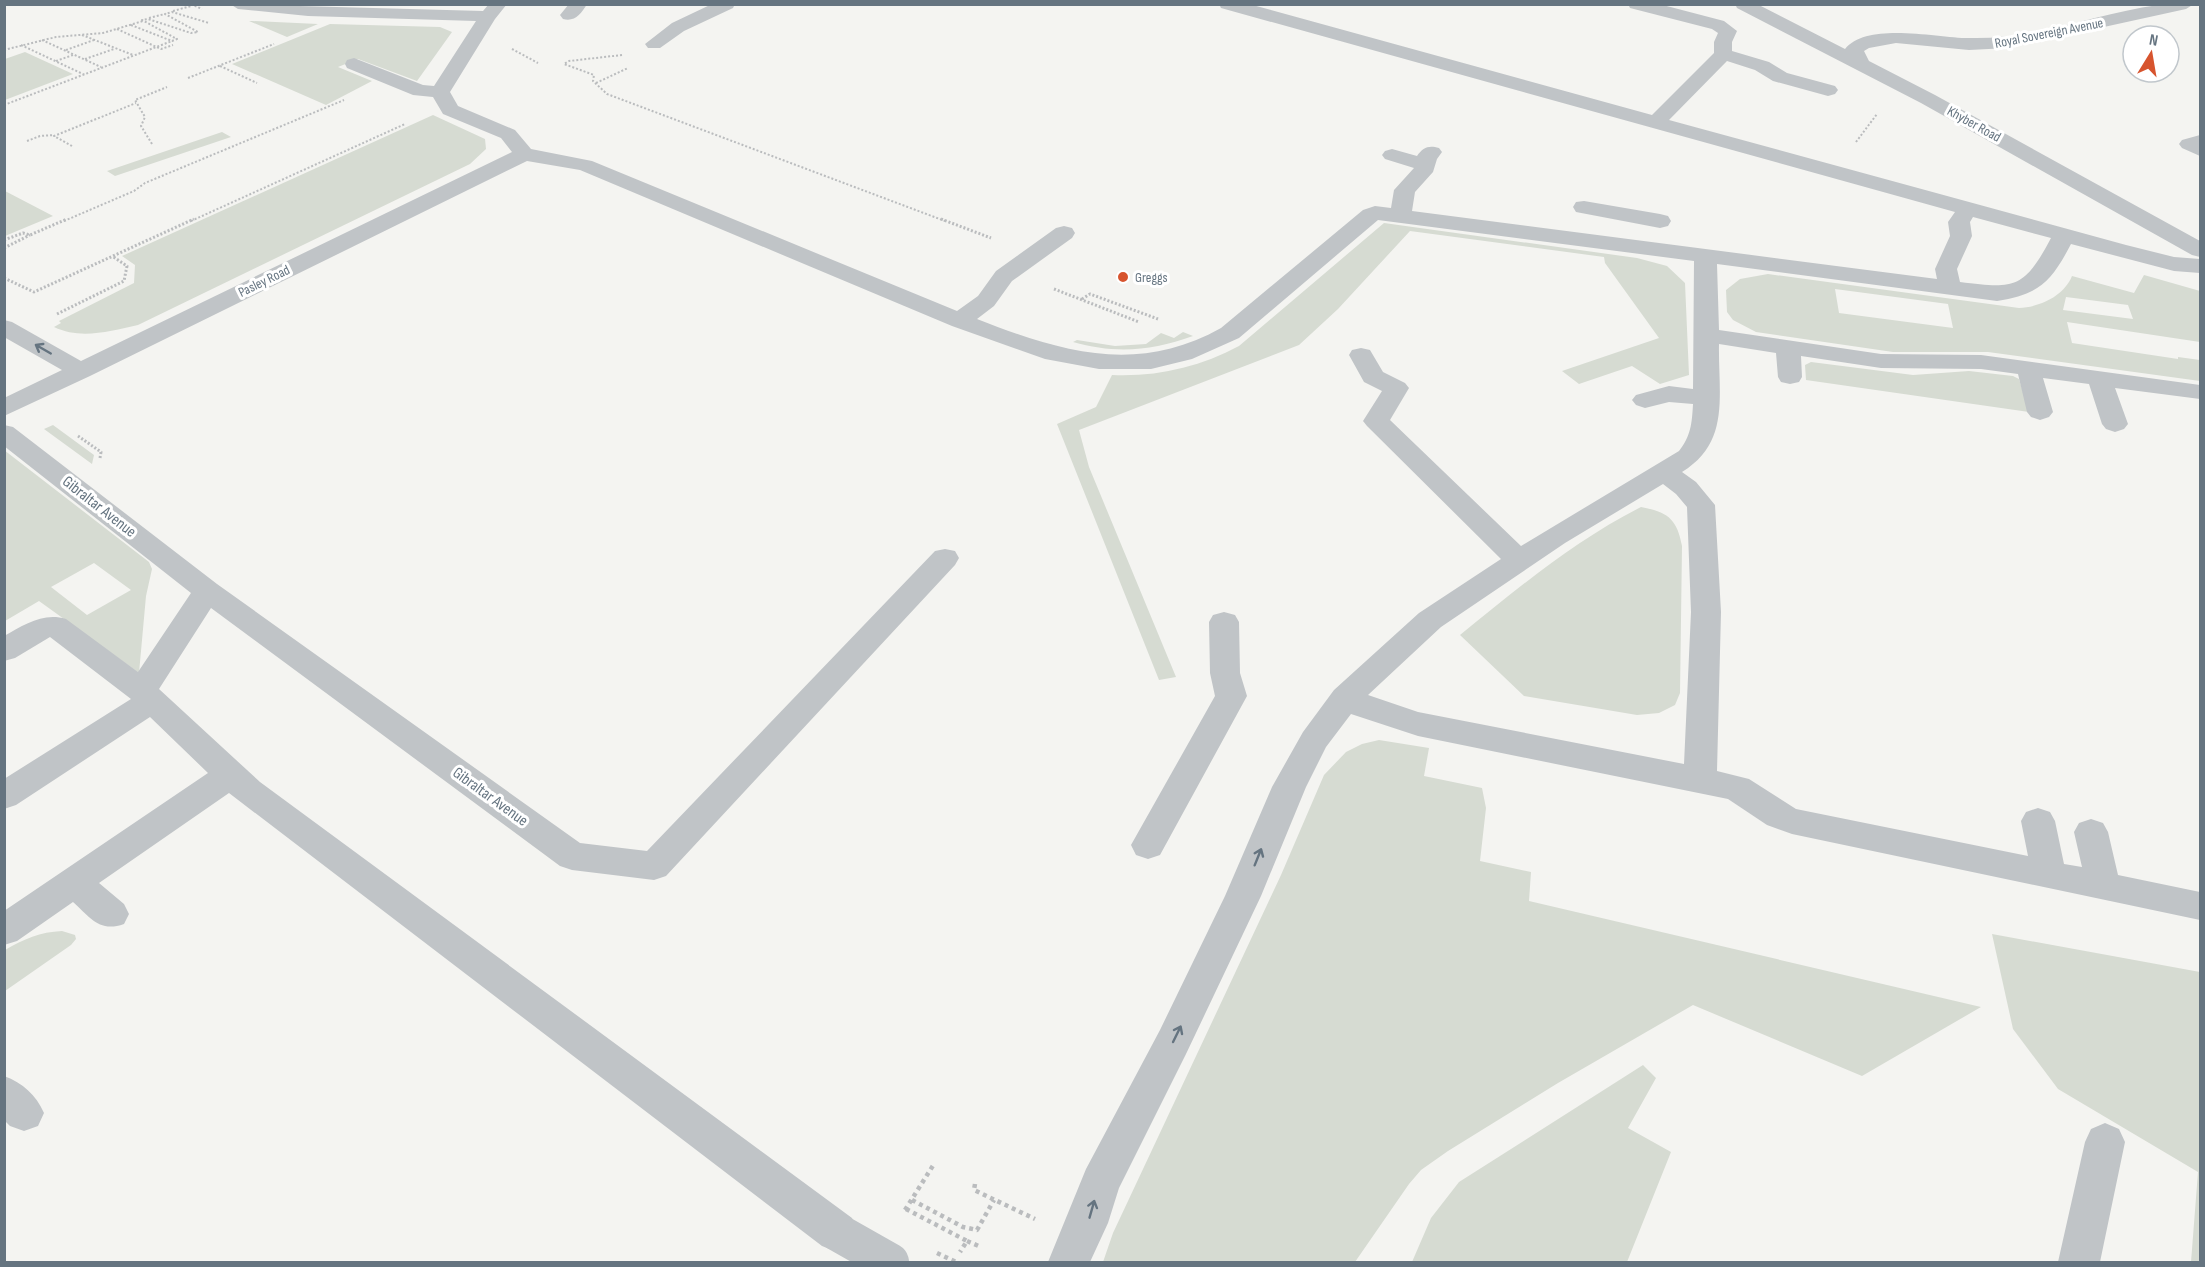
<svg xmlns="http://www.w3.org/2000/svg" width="2205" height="1267" font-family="'Sofia Sans Condensed',sans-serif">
<rect width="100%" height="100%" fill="#f4f4f1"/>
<!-- green -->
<path fill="#d6dbd2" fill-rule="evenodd" d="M249,21H252L318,24L287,37Z
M330,24L440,27L452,32L417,81L358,59L338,67L372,81L326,105L232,64Z
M25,52L73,74L5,100V59Z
M433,115L485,139L486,149L470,164L138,325C110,331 81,340 54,327L61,323L59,321L134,283L135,265L122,256Z
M222,132L231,137L115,176L107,171Z
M4,191H5L53,216L5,236Z
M1384,223L1637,258L1667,266L1685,283L1689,375L1660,384L1632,366L1579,384L1562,371L1659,338L1605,263L1604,257L1410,231L1338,309L1299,345L1079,430L1089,467L1176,677L1159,680L1057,424L1096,407L1112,375C1157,377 1200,367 1239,346Z
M1768,274L2019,308C2040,307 2064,296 2072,276L2134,293L2144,275L2200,291V342L2067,322L2072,343L2178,359V357L2200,360V381L1988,352H1893L1756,332L1733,320L1727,312L1726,290L1740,279ZM1835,289L1948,304L1953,328L1839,313ZM2066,297L2128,305L2133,319L2063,310Z
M1183,332L1193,336C1152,351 1115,354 1073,342L1077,340L1115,346L1146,344L1161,333L1174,338Z
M1811,362L1913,375L1969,371L2013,376L2019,379L2029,412L1806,380L1805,365Z
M53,425L94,455L92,464L44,429Z
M4,450L149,562L152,569L146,596L139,673L39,601L5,621ZM94,563L131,590L87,615L51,587Z
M1641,507C1668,512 1677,519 1682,546L1680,693L1675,705L1659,713L1637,715L1524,696L1460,635C1518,588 1574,541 1641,507Z
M1379,740L1429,748L1424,776L1482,788L1486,808L1480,861L1531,872L1529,901L1981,1007L1862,1076L1693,1005L1558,1083L1448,1151L1421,1170L1409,1184L1355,1262H1103L1113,1233L1281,875L1324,775L1346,752L1362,744Z
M62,931L75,935L76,939L71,945L5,991V950C24,939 40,932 62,931Z
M1992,934L2200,972V1262H2191L2198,1172L2058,1089L2013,1029Z
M1643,1065L1656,1078L1628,1128L1671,1152L1627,1262H1412L1431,1218L1459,1182Z"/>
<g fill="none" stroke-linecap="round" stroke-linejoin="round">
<!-- path-far2 -->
<path stroke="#babcbe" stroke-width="2" stroke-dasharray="2 2" stroke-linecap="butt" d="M191,4L202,9
M173,11L191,6
M149,18L165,14
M131,25L172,41L177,39L142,20L148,19L191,33L198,32L165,14L172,12L209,23
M117,29L161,49L173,45
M82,35L133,55
M42,40L101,67
M21,45L85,75
M512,49L538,63
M4,50L56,37L103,33L143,21
M66,50L94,40
M622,55L569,61L564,64L594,75L593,81L607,94L945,221
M85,59L114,49
M56,61L73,55
M220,66L257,83
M188,78L274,44
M596,83L628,68
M4,105L172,41
M27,141L40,136L54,135
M1856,142L1877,114
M152,144L141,126L145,117L135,100L167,87
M72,146L54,136L136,103
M64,221L134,191L145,183L344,100
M191,221L405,124"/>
<!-- path-far1 -->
<path stroke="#babcbe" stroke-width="3" stroke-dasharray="2 2" stroke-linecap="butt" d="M941,219L991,238
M4,240L23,233L30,235L67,219
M4,248L30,235
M4,278L34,292L194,219
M1054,289L1139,322
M1082,299L1090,294L1158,319
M57,314L124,281L127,266L112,256
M78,436L101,452L100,458"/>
<!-- path -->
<path stroke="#babcbe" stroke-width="4.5" stroke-dasharray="4 4" stroke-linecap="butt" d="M975,1184L974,1190L1035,1219
M912,1200L963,1227L977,1230L994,1200
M906,1209L967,1241L960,1252
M905,1210L934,1164
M967,1241L981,1247"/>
<!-- lane -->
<path fill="#c0c4c7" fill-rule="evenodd" d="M230,4L483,11L489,4H507L495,19L450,92L458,106L515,130L531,149L592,161L957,311L978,296L996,271L1056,228L1064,226L1072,228L1075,233L1072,238L1012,281L994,306L977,319C1061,352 1137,375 1221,328L1363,210L1375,206L1391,208L1394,190L1414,168L1385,159L1382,155L1385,151L1392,149L1417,156C1423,147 1429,145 1439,148L1442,152L1437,159L1433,172L1415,192L1412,211L1937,279L1935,269L1950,236L1948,222L1955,212L1221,8L1219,4H1249L1652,115L1714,53V42L1718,33L1712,29L1630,8L1628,4H1659L1724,21L1737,31L1732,42V51L1769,62L1787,73L1835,86L1838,90L1835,94L1828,96L1773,81L1755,70L1727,61L1669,120L2126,245L2174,257L2200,259V273L2174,271L2071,244C2051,282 2040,294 1997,301L1717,264L1719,330L1881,354L1981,355L2200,385V399L2115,388L2128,424L2124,429L2115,432L2106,429L2102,424L2089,384L2043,378L2053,412L2049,417L2040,420L2031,417L2027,412L2018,374L1981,369L1881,368L1801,356L1802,377L1799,382L1790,384L1781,382L1778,377L1776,353L1719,344C1718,395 1731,442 1682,472L1696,482L1715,505L1721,612L1717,771L1749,779L1796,809L2028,856L2021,821L2026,812L2038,808L2050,812L2055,821L2064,864L2082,867L2074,832L2079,823L2091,819L2103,823L2108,832L2118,875L2200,892V920L1792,834L1767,825L1728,799L1418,736L1351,714L1326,747L1306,787L1261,896L1186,1054L1119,1188L1108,1223L1090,1262H1048L1086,1169L1160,1030L1225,896L1272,787L1303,732L1334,690L1419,613L1501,559L1367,426L1363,421L1382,391L1364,382L1349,355L1352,350L1361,348L1370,350L1383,372L1405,383L1409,388L1390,420L1521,546L1679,451C1691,436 1692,423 1693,404L1669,402L1645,408L1636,405L1632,400L1636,395L1669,386L1693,389L1694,261L1378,220L1239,338L1192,359L1151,369H1099L1045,359L952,326L580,170L527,161L90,376L4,416V398L62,370L4,337V320L12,322L81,361L512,152L501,138L443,114L433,97L413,95L347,68L345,64L347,60L354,58L423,85L434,86L476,21L308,16L238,9ZM1973,217L2051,238C2024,289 2015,289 1960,282L1957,269L1972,236L1970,222ZM1663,484L1676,494L1687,507L1691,612L1684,764L1418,712L1368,695L1441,627L1565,543Z
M569,4H587C581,14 575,22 563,19L560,15Z
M712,4H735L733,8L684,31L660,48H648L645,44L672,23Z
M1735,4H1757L1845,49C1867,21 1937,38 1969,38C2033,40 2095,14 2158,5C2170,3 2183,4 2194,4L2186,9L2008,48L1969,50L1896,43L1869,48L1864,51L1869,61L1935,95L2200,241V257L2192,255L1921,103L1737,8Z
M2200,135V156L2182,148L2179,144L2182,140Z
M1584,201L1660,214L1668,216L1671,221L1668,226L1660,228L1576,212L1573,207L1576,202Z
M4,425L13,427L217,584L580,843L647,851L935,551L945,549L955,551L959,558L955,565L666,876L654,880L572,870L560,866L211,608L159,689L260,782L852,1218L858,1232L852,1246L837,1252L822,1246L229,793L99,883L124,904L129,914L124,924C99,933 90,917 73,902L17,941L4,945V911L208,773L150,717L16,805L4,809V779L131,699L50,637L15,658L4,661V636C24,625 43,612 66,619L138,672L191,593L4,446Z
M1224,612L1235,615L1239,622L1240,673L1247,696L1160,855L1148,859L1136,855L1131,845L1215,696L1210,673L1209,622L1213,615Z
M4,1076C23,1083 36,1095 44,1113L38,1126L24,1131L10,1126L4,1120Z
M2105,1123L2119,1129L2125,1142L2100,1262H2058L2085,1142L2091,1129Z"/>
<!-- path-bridge -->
<path stroke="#babcbe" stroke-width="4.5" stroke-dasharray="4 4" stroke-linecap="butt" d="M937,1253L956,1262"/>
<!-- lane-bridge -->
<path stroke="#c0c4c7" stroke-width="38" d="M837,1232L890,1262"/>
</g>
<!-- one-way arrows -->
<defs><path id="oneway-shaft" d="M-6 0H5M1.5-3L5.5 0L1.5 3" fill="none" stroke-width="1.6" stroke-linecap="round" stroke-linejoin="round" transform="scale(1.5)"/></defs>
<g stroke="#657480">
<use href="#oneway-shaft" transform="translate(43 349) rotate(-150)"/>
<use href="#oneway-shaft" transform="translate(1258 857) rotate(-68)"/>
<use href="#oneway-shaft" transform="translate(1177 1034) rotate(-64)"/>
<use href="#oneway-shaft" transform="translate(1092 1209) rotate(-74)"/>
</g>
<!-- markers -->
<circle fill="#d7542e" stroke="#fff" stroke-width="2" cx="1123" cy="277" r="6"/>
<g text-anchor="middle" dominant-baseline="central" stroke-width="6" stroke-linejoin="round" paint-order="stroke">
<!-- far-street labels -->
<g font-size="14" fill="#657480" stroke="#fff">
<text transform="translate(2049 33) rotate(-11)">Royal Sovereign Avenue</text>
<text transform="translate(1974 124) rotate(29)">Khyber Road</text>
<text transform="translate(264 281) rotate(-26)">Pasley Road</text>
</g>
<!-- far-poi labels -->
<g font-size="14" fill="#657480" stroke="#fff" text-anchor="start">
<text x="1135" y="277">Greggs</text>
</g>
<!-- street labels -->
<g font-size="16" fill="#657480" stroke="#fff">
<text transform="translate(99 507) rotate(38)">Gibraltar Avenue</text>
<text transform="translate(490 797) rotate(36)">Gibraltar Avenue</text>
</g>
</g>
<!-- border -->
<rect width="2205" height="1267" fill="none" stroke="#657480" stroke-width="12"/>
<!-- north arrow -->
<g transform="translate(2151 54) rotate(11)"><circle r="28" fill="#ffffff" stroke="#c1c7cc" stroke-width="1.5"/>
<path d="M0-4.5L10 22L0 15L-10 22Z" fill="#d7542e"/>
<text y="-9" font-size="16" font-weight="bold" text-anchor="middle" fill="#657480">N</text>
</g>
</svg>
